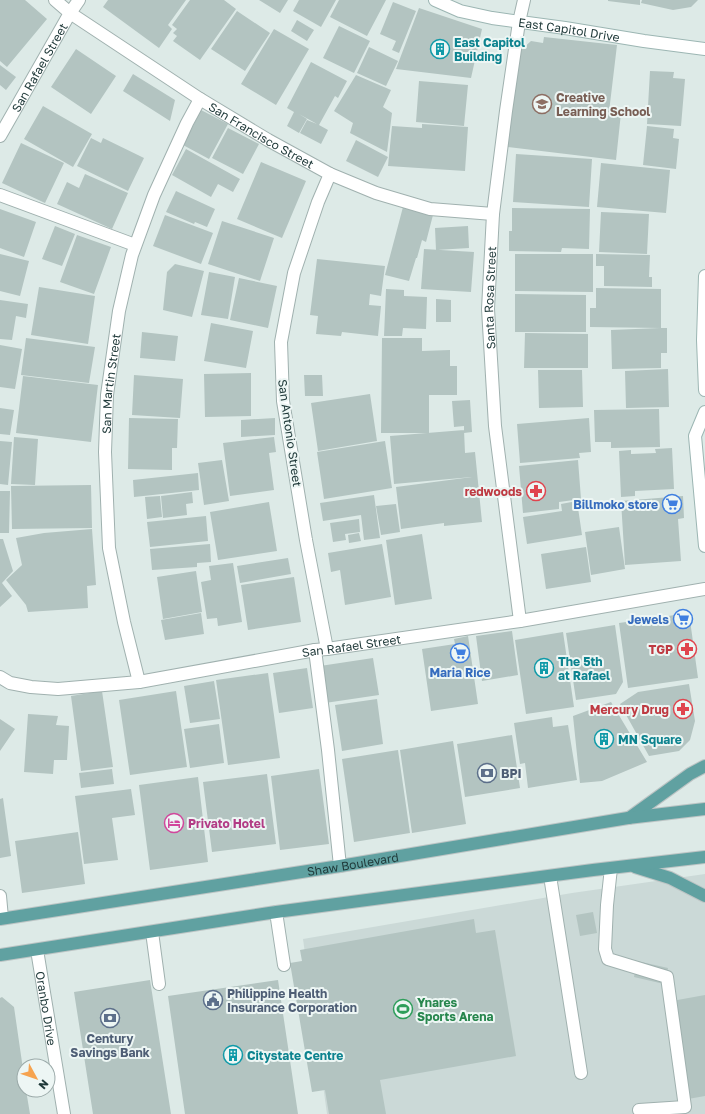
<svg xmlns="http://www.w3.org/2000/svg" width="705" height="1114" font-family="'Golos Text',sans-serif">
<rect width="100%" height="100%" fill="#ddeae7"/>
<!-- built -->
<path fill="#cbd9d7" d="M705,874V1114H327L303,939L572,893Z"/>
<!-- building -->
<path fill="#b3c4c1" d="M0,0H25L47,19L7,67L0,61Z
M108,0H186L168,25L172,29L159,48L103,7Z
M190,0H224L236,9L200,60L173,41L177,36L173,33L177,29L172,25Z
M259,0H288L280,13Z
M299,0H336L321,27L293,11Z
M339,0H386L367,36L330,17Z
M608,0H640V5L608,1Z
M642,0H698L691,7L673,10L641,3Z
M393,2L416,11L399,53L392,50L396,41L380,34Z
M419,8L482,29L471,78L396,69Z
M237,11L270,33L245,71L211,49Z
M297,20L314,30L307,41L291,31Z
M339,26L370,41L354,73L323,58Z
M274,29L309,49L276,105L241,84Z
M544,37L617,45L609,112L621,113L616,160L507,147L518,53L531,41L543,43Z
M369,47L398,61L386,86L357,73Z
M76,49L116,76L91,114L51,87Z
M311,62L347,81L338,98L335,96L319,125L328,130L321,144L300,133L307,120L317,124L299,114L307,119L299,133L287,126L294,112L287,108Z
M0,65L16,77L6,90L0,85Z
M650,71L674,72L673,78L685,79L681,126L647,124Z
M133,74L175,100L170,121L123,91Z
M356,75L391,90L383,107L392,113L387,152L350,133L353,123L334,111Z
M419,81L468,85L464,126L416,122Z
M43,106L92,134L73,167L24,139Z
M201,110L228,124L209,159L183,145Z
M422,124L468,127L465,171L388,166L392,126L422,128Z
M647,126L674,129L673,138L679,139L676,169L643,165Z
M228,128L259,144L243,174L212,158Z
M91,138L101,143L103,138L144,158L128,191L77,166Z
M356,140L388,157L378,177L346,161Z
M21,143L64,163L45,203L2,183Z
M186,149L240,179L233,192L218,184L211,197L172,175Z
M516,154L592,159L589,207L513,202Z
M261,162L306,181L282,238L237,219Z
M601,163L670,170L666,213L597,207Z
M85,174L128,193L112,229L57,204L67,182L79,188Z
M176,191L215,209L207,227L195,222L194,224L166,212Z
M403,207L433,215L426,242L422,240L417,258H416L409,281L385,275Z
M512,208L590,209L589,249L562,248L561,252L509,251V231H512Z
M0,209L36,222L24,257L0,248Z
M601,212L649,214L647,254L599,252Z
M165,215L213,233L201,264L153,246Z
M222,221L274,238L260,281L208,264Z
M55,226L75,234L62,266L42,259Z
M468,226L469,248L436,250L435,228Z
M77,235L111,247L94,294L60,282Z
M424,249L474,252L471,292L421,289Z
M0,254L29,261L20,296L0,291Z
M515,254H593V292L515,291Z
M596,254L650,255L649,277H652V287L604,286V266H596Z
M317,259L385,266L381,296L370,294L369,305L381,306L378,336L342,332L341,336L316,334L318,316L310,315Z
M175,264L204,271L192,317L163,310L167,272Z
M209,272L235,277L228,319L201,315Z
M239,278L277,286L268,328L230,320Z
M39,287L95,296L88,344L31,335Z
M596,288L661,289V328L590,327V308H596Z
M386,289L404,290V296L427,297L426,329L403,328L402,336H384Z
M515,294L586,295V332H515Z
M436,299L451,300V322H436Z
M0,300L28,304L26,318L16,316L12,340L0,339Z
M211,323L253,331L246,368L204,361Z
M660,328H667V353H661V368L612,369L611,330Z
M142,332L178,336L175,361L140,358Z
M525,333L588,334V368H524Z
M26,338L95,347L89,383L21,375Z
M382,338H422V351L450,350V366H457V395H429V433H381Z
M0,345L22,349L15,389L0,387Z
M668,369L669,407L626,408L625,371Z
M538,370H582L583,407L539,408Z
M251,373V416L205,417L204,374Z
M134,375L183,379L180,418L132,415Z
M304,375H322L323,396H305Z
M23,376L98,385L91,442L16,433Z
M370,394L377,441L318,451L311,403Z
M470,400L472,432L464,433V426L454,427L452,401Z
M0,408L14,410L10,435L0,434Z
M659,409L660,447L611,448V442H595L594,410Z
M129,418L178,419L177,448H172V470L128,469Z
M275,418V435L241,437V420Z
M589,418L591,452L579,453L580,458L520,463L517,424Z
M464,430L465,453L475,452L482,522L444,526V523L401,529L396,487L472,477L394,484L390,436Z
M14,437L38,439L35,485L11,484Z
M274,437L276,452L269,453L274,490L230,496L223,443Z
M0,441L12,442L8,485L0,484Z
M385,441L392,488L324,499L317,452Z
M672,448L674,489L635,491V496L621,497L619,451L631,450V454L656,453L655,449Z
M222,460L229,501L204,505L198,463Z
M578,460L581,499L559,502V509L523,513L519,466Z
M198,473L199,490L134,497L133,480Z
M91,485L92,528L12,529L11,486Z
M0,491H10L9,533H0Z
M192,492L193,503L186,504L187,515L163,518L161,496Z
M374,495L380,538L364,540L361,515L323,521L320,503Z
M160,496L162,517L147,519L145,497Z
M683,496L684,518L678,519L681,561L625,565L621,501Z
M577,501L582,535L527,544L523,517L562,511L561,504Z
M269,502L277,551L218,560L210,512Z
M396,504L400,532L381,535L376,506Z
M206,516L208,541L150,547L147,522Z
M359,519L360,532L345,534L346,540L333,542L330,523Z
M619,527L625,569L591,575L585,532Z
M92,529L96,585L87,586L88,608L28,612L26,605L6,580L22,565L16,538L44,533Z
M359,533L361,541L349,543L348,535Z
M422,534L432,599L395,605L386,540Z
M0,539H3L13,571L2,583L12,596L0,607Z
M210,544L211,562L197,563V567L152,570L150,549Z
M382,544L391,597L345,605L340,570L331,572L328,553Z
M586,547L591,582L546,589L541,554Z
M288,558L291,574L240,583L237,566Z
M233,563L242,622L218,626L217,618L207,619L201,582L211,580L209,566Z
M196,571L202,612L163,619L157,577Z
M294,577L301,622L248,630L241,585Z
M201,613L204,634L165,640L161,620Z
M689,613L698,678L628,688L619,623Z
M615,625L623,682L616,694L576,700L566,633Z
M512,631L518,675L482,681L476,636Z
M563,632L574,707L526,714L515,640Z
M468,636L478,704L431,711L422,649L455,644L454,639Z
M373,658L379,695L325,703L320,666Z
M307,668L313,708L279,713L273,673Z
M268,673L280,758L228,765L216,680Z
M214,681L220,719L190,723L184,686Z
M689,684L695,721L690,740L679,751L649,756L620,704L638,692Z
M102,691L113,767L81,771L71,696Z
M176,691L187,767L130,775L119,700Z
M377,699L383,744L342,751L335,705Z
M611,702L647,762L602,781L580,783L573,716Z
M28,714L58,716L56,725L69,726L67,760H54L53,774L24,772Z
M552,717L553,727L568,725L577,780L528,788L525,763L520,764L514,723Z
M0,719L15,729L0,751Z
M219,724L224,763L190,768L184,729Z
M512,735L520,788L465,797L457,744Z
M453,741L466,824L412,833L400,750Z
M398,750L410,833L354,842L342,759Z
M112,769L114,784L81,788L79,773Z
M319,769L329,844L280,850L271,776Z
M267,774L276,844L212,852L203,782Z
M198,777L208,862L150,870L139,785Z
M131,789L135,815L112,818L118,860L84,864L75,796Z
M3,798L11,856L0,858V799Z
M78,832L85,884L22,893L15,841Z
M593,912L597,933L580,936L576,915Z
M474,919L476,933L495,930L516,1056L380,1080L386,1114H329L325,1090L312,1092L290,963L302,961L300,950Z
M637,961L668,968L664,984L634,977Z
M150,980L171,1114H93L74,992Z
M278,980L298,1114H185L168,996Z
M705,995V1096L688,1099L672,1001Z
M2,997L14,1007L24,1076V1090H26L30,1114H0V998Z"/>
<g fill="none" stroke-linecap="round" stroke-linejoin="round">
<!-- lane casing -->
<g stroke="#a0b1af" stroke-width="14">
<path id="lane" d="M0,195L135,245
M315,650L328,750L340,866
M611,868L607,905L605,949L608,959L667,977L685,1107L639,1110
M550,876L581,1073
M0,896L2,918
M276,912L284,965
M152,932L159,984"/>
</g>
<!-- street casing -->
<g stroke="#a0b1af" stroke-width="14">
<g id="street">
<path id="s1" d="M55,0L70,13L200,99L268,140L330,174L376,193L430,209L493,214"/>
<path id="s2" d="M0,136L70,13L79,0"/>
<path id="s3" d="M520,621L495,426L488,309L493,214L506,111L519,22L524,0"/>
<path d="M327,649L306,540L283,401L281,342L294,273L318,202L330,174"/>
<path id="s4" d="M0,677L10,683L31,687L58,689L139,682L315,650L327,649L520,621L705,589"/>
<path id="s5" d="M139,682L124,622L109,548L105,452L107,395L119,311L132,255L154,195L187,123L200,99"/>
<path id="s6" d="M37,950L64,1114"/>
</g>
</g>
<!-- secondary casing -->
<g stroke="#9cb6b3" stroke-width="14">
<g id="secondary">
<path id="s7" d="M435,0L460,11L492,18L565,28L644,41L705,49"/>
<path d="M705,276L703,340L705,390"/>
<path d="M705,412L695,436L705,546"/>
</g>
</g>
<!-- primary casing -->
<g stroke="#bcc4c4" stroke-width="14">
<g id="primary">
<path d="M629,818L690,774L705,766"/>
<path d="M635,867L670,878L705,896"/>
<path id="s8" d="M0,919L340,866L628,818L705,809"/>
<path d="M0,955L276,912L593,870L705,857"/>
</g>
</g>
<!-- lane -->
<use href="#lane" stroke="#fff" stroke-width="12"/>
<!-- street -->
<use href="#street" stroke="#fff" stroke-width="12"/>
<!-- secondary -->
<use href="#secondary" stroke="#fff" stroke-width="12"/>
<!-- primary -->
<use href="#primary" stroke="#60a1a1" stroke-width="12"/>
</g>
<!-- icons -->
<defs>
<g id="building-ring" transform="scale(1)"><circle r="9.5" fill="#edf6f4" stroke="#0f9aa8" stroke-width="1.5"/><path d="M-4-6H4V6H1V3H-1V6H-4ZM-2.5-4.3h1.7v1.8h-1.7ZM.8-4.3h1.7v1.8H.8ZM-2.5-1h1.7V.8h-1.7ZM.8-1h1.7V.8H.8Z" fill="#0f9aa8"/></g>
<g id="school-ring" transform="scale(1)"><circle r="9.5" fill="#edf6f4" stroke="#8d6e63" stroke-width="1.5"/><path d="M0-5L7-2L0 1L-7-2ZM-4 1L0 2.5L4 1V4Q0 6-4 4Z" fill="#8d6e63"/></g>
<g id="pharmacy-ring" transform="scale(1)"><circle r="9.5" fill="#edf6f4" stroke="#e0444e" stroke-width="1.5"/><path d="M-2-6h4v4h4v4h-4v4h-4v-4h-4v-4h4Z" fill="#e0444e"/></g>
<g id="supermarket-ring" transform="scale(1)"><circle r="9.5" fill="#edf6f4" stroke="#3f7fe0" stroke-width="1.5"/><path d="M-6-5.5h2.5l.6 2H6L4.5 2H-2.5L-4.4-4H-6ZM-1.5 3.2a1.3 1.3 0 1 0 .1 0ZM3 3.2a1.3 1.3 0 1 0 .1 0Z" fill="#3f7fe0"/></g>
<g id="bank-ring" transform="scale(1)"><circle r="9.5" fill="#edf6f4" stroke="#5c6f8a" stroke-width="1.5"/><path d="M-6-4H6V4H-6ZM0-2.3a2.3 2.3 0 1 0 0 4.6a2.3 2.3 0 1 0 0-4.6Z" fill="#5c6f8a"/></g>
<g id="hotel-ring" transform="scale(1)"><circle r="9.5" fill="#edf6f4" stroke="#d1479c" stroke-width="1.5"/><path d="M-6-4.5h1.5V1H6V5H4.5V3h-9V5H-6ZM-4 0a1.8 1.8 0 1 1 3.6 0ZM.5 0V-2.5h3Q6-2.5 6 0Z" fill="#d1479c"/></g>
<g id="civic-ring" transform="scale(1)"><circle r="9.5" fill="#edf6f4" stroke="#5c6f8a" stroke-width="1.5"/><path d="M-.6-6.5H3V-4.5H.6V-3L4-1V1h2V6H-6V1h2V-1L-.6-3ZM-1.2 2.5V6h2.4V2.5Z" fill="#5c6f8a"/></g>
<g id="stadium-ring" transform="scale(1)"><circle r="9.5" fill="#edf6f4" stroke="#2e9e5b" stroke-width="1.5"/><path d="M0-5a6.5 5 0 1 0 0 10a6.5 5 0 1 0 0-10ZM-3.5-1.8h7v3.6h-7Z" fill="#2e9e5b"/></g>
</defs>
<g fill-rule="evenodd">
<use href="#building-ring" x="440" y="49"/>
<use href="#school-ring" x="542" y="104"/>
<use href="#pharmacy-ring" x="536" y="491"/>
<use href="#supermarket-ring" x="672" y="504"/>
<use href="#supermarket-ring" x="683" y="619"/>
<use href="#pharmacy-ring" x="687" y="649"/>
<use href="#supermarket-ring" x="460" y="653"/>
<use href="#building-ring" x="544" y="668"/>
<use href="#pharmacy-ring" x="683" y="709"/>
<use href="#building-ring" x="604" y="739"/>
<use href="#bank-ring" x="487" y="773"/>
<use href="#hotel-ring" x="174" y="823"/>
<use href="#civic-ring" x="213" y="1000"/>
<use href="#stadium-ring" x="403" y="1009"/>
<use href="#bank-ring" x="110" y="1018"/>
<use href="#building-ring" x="233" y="1055"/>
</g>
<g text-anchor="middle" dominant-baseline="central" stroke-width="4" stroke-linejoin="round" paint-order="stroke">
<!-- street labels -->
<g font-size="12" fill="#1f3939" stroke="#edf6f4">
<text stroke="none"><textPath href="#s7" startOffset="138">East Capitol Drive</textPath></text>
<text stroke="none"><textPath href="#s2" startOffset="79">San Rafael Street</textPath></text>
<text stroke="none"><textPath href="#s1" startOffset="247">San Francisco Street</textPath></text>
<text stroke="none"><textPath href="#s3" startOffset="325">Santa Rosa Street</textPath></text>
<text stroke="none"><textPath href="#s5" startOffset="302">San Martin Street</textPath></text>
<text transform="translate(290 433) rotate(82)">San Antonio Street</text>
<text stroke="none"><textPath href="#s4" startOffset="357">San Rafael Street</textPath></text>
<text stroke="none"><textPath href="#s8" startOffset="357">Shaw Boulevard</textPath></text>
<text stroke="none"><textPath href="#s6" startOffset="59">Oranbo Drive</textPath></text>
</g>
<!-- culture labels -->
<g font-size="12" font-weight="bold" fill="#0d838f" stroke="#edf6f4" text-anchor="start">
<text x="454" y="42">East Capitol<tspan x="454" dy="14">Building</tspan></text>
<text x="558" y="661">The 5th<tspan x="558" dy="14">at Rafael</tspan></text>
<text x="618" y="739">MN Square</text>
<text x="247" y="1055">Citystate Centre</text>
</g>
<!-- education labels -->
<g font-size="12" font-weight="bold" fill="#785e54" stroke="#edf6f4" text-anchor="start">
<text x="556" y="97">Creative<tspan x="556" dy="14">Learning School</tspan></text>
</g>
<!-- health labels -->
<g font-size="12" font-weight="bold" fill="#be3a42" stroke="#edf6f4" text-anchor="end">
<text x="522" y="491">redwoods</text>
<text x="673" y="649">TGP</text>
<text x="669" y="709">Mercury Drug</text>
</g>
<!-- shop labels -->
<g font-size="12" font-weight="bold" fill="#366cbe" stroke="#edf6f4" text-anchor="end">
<text x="658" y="504">Billmoko store</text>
<text x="669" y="619">Jewels</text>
<text x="460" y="672" text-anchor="middle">Maria Rice</text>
</g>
<!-- service labels -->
<g font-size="12" font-weight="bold" fill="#4e5e75" stroke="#edf6f4" text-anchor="start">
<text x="501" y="773">BPI</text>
<text x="227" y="993">Philippine Health<tspan x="227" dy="14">Insurance Corporation</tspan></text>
<text x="110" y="1038" text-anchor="middle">Century<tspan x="110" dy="14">Savings Bank</tspan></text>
</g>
<!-- hotel labels -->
<g font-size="12" font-weight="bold" fill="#b23c85" stroke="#edf6f4" text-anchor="start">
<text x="188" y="823">Privato Hotel</text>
</g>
<!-- leisure labels -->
<g font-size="12" font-weight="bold" fill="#27864d" stroke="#edf6f4" text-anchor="start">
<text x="417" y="1002">Ynares<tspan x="417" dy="14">Sports Arena</tspan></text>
</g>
</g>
<!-- north arrow -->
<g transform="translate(36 1078) rotate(130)"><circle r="19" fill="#edf6f4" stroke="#9baaa9"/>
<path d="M0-3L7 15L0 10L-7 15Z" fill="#f6a34f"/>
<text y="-6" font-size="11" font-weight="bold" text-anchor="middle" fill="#1f3939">N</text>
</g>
</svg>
